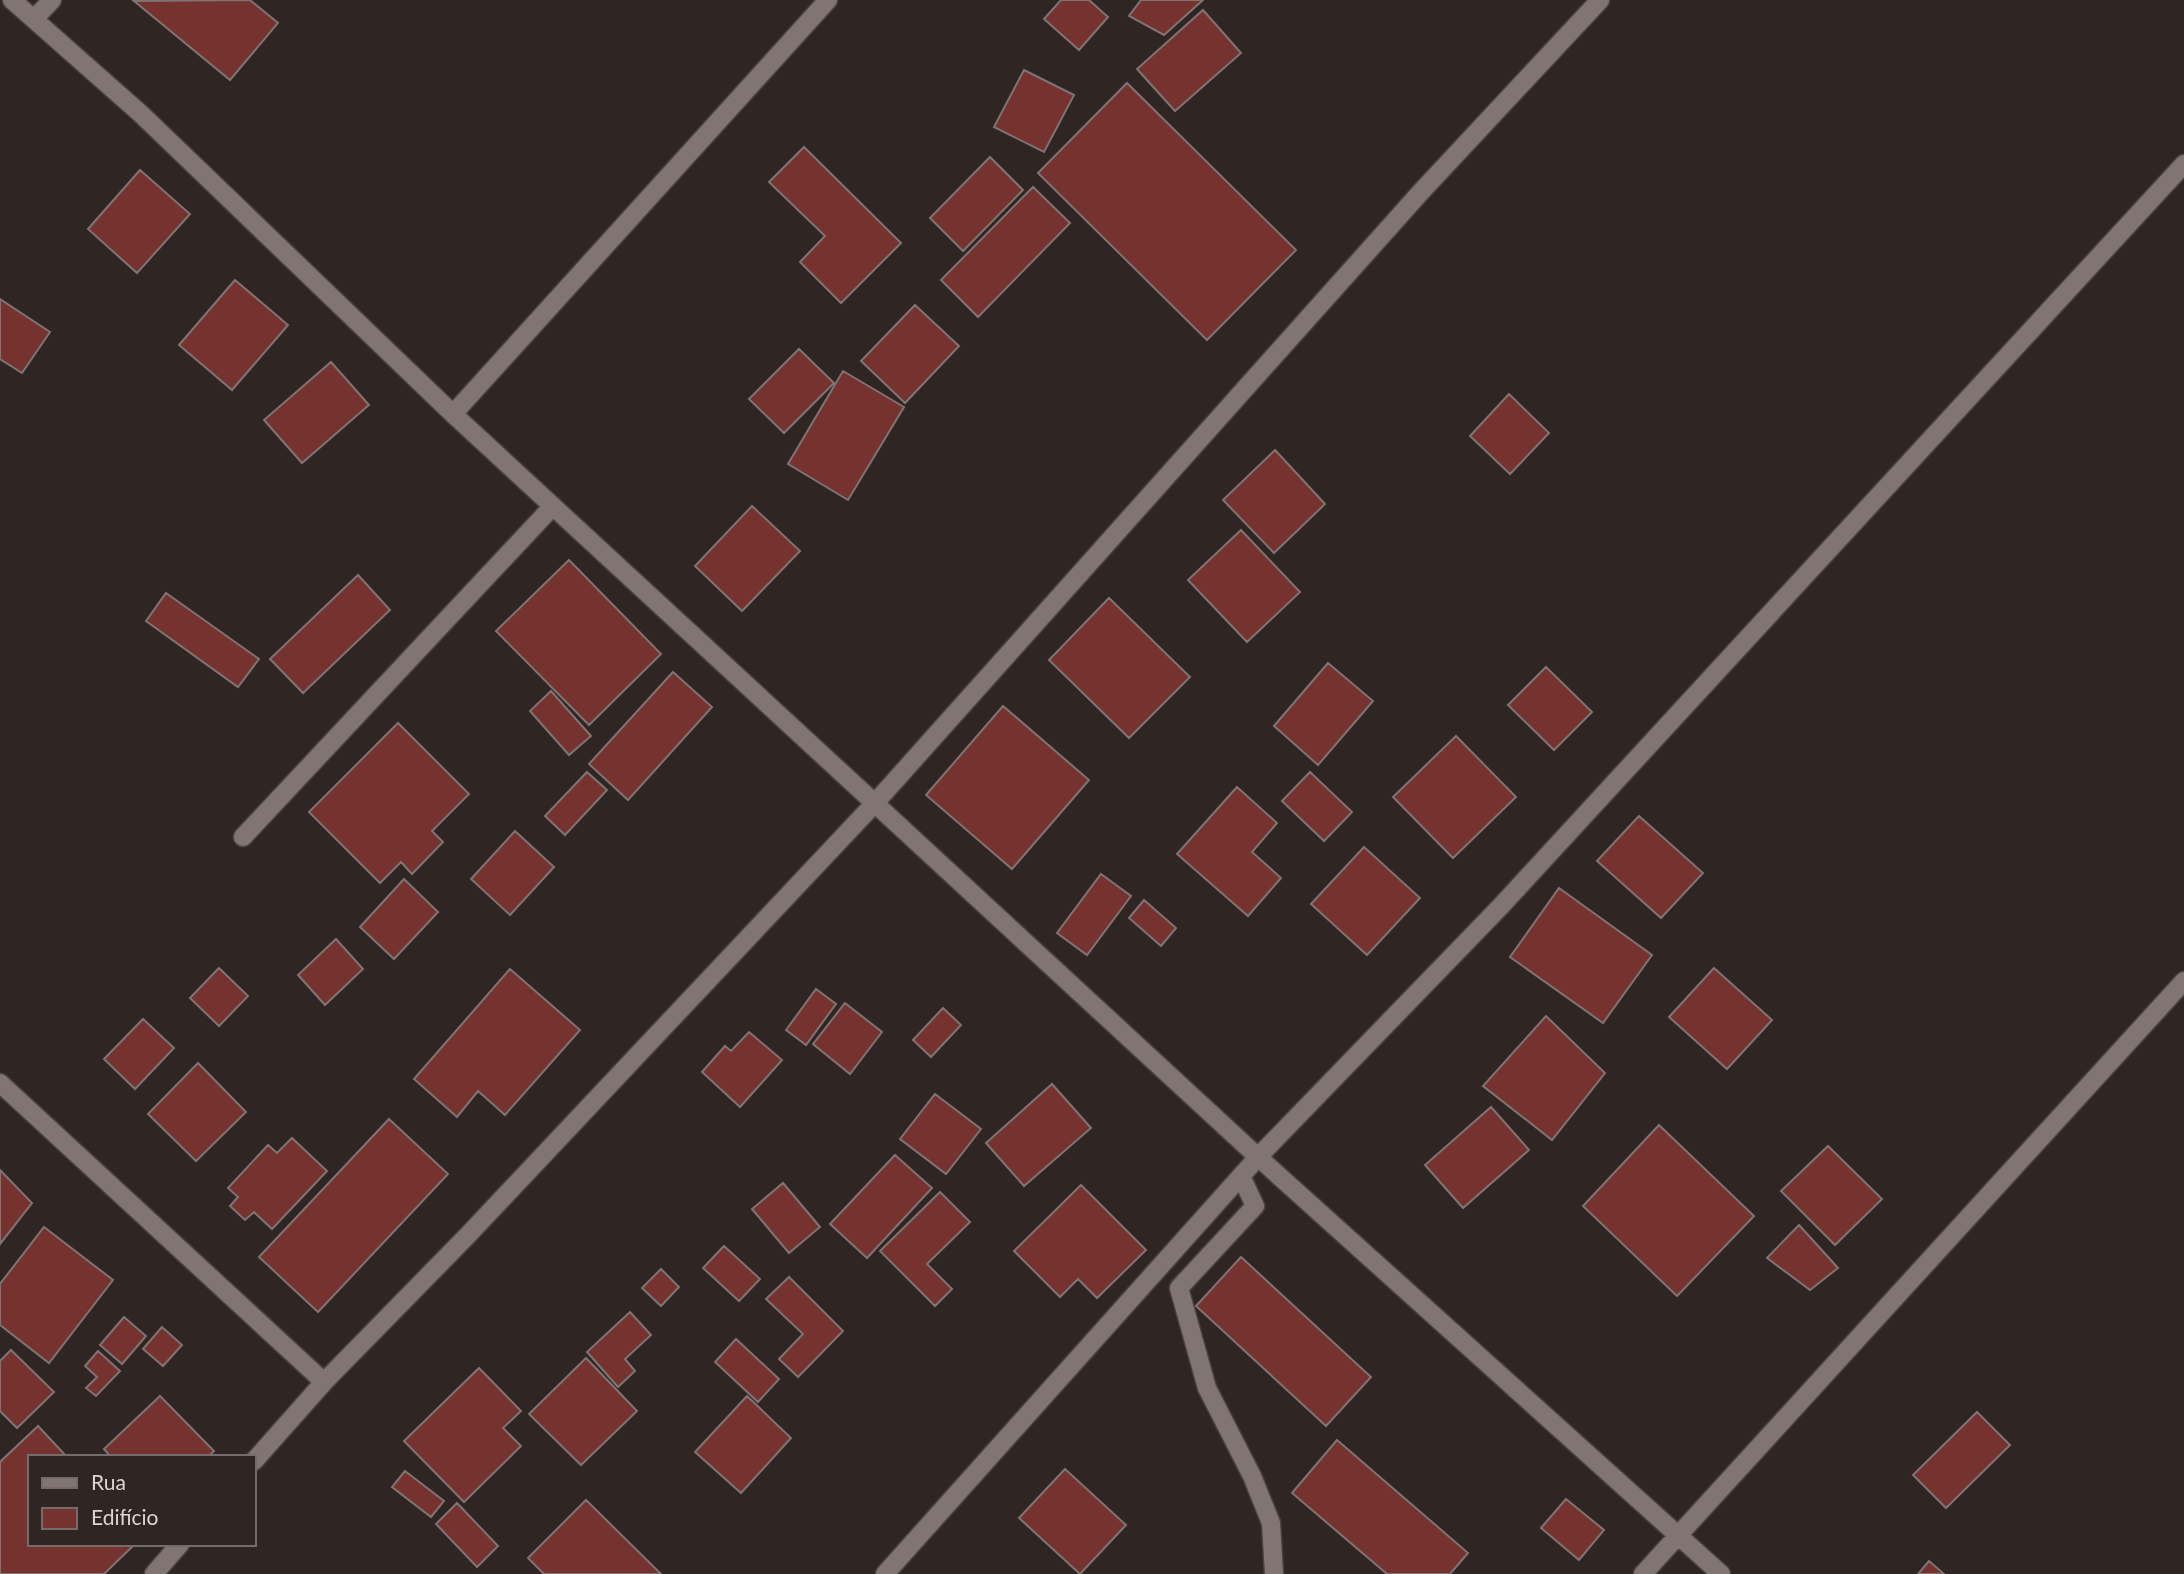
<svg xmlns="http://www.w3.org/2000/svg" width="2184" height="1574" font-family="Lato,sans-serif">
<rect width="100%" height="100%" fill="#2f2624"/>
<!-- building -->
<path fill="#75322e" stroke="#7f7473" stroke-width="2" d="M250,0L278,23L230,80L134,1Z
M1061,0H1089L1108,17L1079,50L1044,19Z
M1141,0H1203L1164,35L1129,16Z
M1203,10L1241,53L1175,111L1137,69Z
M1024,70L1074,95L1044,152L994,127Z
M1127,83L1296,250L1207,340L1038,173Z
M804,147L901,243L841,303L800,262L825,236L769,182Z
M990,157L1023,190L963,251L930,218Z
M140,170L190,214L137,273L88,229Z
M1033,187L1070,223L978,317L941,280Z
M235,280L288,325L232,390L179,345Z
M0,299L50,332L22,373L0,359Z
M915,305L959,346L905,403L861,361Z
M799,349L834,383L784,433L749,399Z
M331,362L369,405L302,463L264,420Z
M843,371L904,407L848,500L788,464Z
M1509,394L1549,433L1510,474L1470,436Z
M1275,450L1325,504L1274,553L1223,500Z
M752,506L800,551L742,611L695,566Z
M1241,530L1300,592L1247,642L1188,580Z
M569,560L661,654L589,725L496,631Z
M358,575L390,610L303,693L270,659Z
M166,593L259,659L238,687L146,621Z
M1109,598L1190,677L1129,738L1049,660Z
M1328,663L1373,701L1318,765L1274,726Z
M1546,667L1592,712L1554,750L1508,705Z
M673,672L712,707L628,800L589,764Z
M551,691L591,736L569,755L530,711Z
M1003,706L1089,780L1012,869L926,795Z
M398,723L469,794L432,831L443,842L412,874L401,862L380,883L309,812Z
M1456,736L1516,797L1453,858L1393,797Z
M587,772L607,790L565,835L545,816Z
M1310,772L1352,812L1324,841L1282,801Z
M1237,787L1277,823L1252,852L1281,878L1248,916L1177,854Z
M1639,816L1703,873L1661,918L1597,861Z
M515,831L554,867L510,915L471,879Z
M1364,847L1420,898L1367,955L1311,904Z
M1101,874L1131,896L1087,955L1057,933Z
M404,879L438,912L394,959L360,927Z
M1559,888L1652,955L1603,1023L1510,957Z
M1144,900L1176,928L1161,946L1129,918Z
M336,939L363,969L325,1005L298,975Z
M219,968L248,996L219,1026L190,998Z
M1714,968L1772,1020L1727,1069L1669,1017Z
M510,969L580,1030L505,1115L478,1091L457,1117L414,1079Z
M816,989L836,1004L806,1045L786,1030Z
M845,1003L882,1032L850,1074L813,1044Z
M943,1008L961,1025L931,1057L913,1040Z
M1546,1016L1605,1073L1552,1140L1483,1086Z
M143,1019L174,1048L135,1089L104,1059Z
M749,1032L782,1060L740,1107L702,1072L725,1046L731,1051Z
M198,1063L246,1112L196,1161L148,1114Z
M1052,1084L1091,1128L1024,1186L986,1143Z
M935,1094L981,1129L946,1174L900,1139Z
M1491,1107L1529,1150L1463,1208L1425,1165Z
M389,1119L448,1174L318,1312L259,1257Z
M1659,1125L1754,1216L1677,1296L1583,1206Z
M292,1138L327,1171L272,1229L254,1212L245,1220L230,1206L238,1197L228,1188L268,1145L277,1153Z
M1828,1146L1882,1199L1835,1245L1781,1191Z
M895,1155L932,1188L867,1258L830,1224Z
M0,1170L32,1203L0,1244Z
M783,1183L820,1227L789,1253L752,1209Z
M1081,1185L1146,1250L1097,1298L1078,1279L1060,1297L1014,1251Z
M940,1192L970,1222L927,1264L952,1289L935,1306L880,1251Z
M1799,1225L1838,1268L1810,1290L1767,1258Z
M44,1227L113,1280L49,1363L0,1325V1284Z
M724,1246L760,1279L739,1301L703,1268Z
M1241,1257L1371,1377L1326,1426L1196,1306Z
M661,1269L679,1287L661,1306L642,1288Z
M789,1277L843,1331L798,1377L779,1359L803,1334L766,1299Z
M630,1312L651,1335L625,1359L635,1371L618,1387L587,1352Z
M124,1317L146,1336L122,1364L100,1345Z
M162,1327L182,1345L163,1366L143,1349Z
M736,1339L779,1379L758,1402L715,1362Z
M11,1350L54,1392L17,1428L0,1411V1361Z
M98,1351L120,1371L96,1396L86,1388L97,1377L85,1366Z
M586,1358L637,1411L581,1465L529,1414Z
M479,1368L521,1411L503,1428L521,1446L464,1502L404,1441Z
M160,1396L214,1451L208,1457H111L104,1449Z
M747,1396L791,1438L741,1493L695,1452Z
M1977,1412L2010,1445L1946,1508L1913,1475Z
M38,1426L67,1457H30V1544H135L104,1574H0V1462Z
M1337,1440L1468,1553L1450,1574H1387L1292,1493Z
M1065,1469L1126,1525L1080,1574L1019,1518Z
M405,1471L444,1501L431,1517L392,1487Z
M1566,1499L1604,1530L1579,1560L1541,1528Z
M586,1500L661,1574H544L528,1558Z
M457,1503L498,1546L477,1567L436,1524Z
M1929,1561L1944,1574H1918Z"/>
<g fill="none" stroke-linecap="round" stroke-linejoin="round">
<!-- street casing -->
<g stroke="#4a4241" stroke-width="21">
<path id="street" d="M12,0L141,114L453,414L1258,1157L1721,1574
M34,19L52,0
M453,414L828,0
M243,837L553,506
M0,1083L324,1382
M1241,1176L1255,1206L1179,1288L1207,1388L1252,1476L1271,1523L1274,1574
M254,1461L324,1382L468,1235L875,803L1419,194L1600,0
M154,1574L180,1544
M885,1574L1258,1157L1501,906L2184,164
M1643,1574L2184,981"/>
</g>
<!-- street -->
<use href="#street" stroke="#817574" stroke-width="18"/>
</g>
<!-- legend -->
<rect x="28" y="1455" width="228" height="91" fill="#2f2624" stroke="#746c6a" stroke-width="2"/>
<rect x="42" y="1478" width="35" height="10" fill="#817574" stroke="#746c6a" stroke-width="2"/>
<text x="91" y="1490" font-size="21" fill="#dbd5d4">Rua</text>
<rect x="42" y="1508" width="35" height="21" fill="#75322e" stroke="#746c6a" stroke-width="2"/>
<text x="91" y="1525" font-size="21" fill="#dbd5d4">Edifício</text>
</svg>
